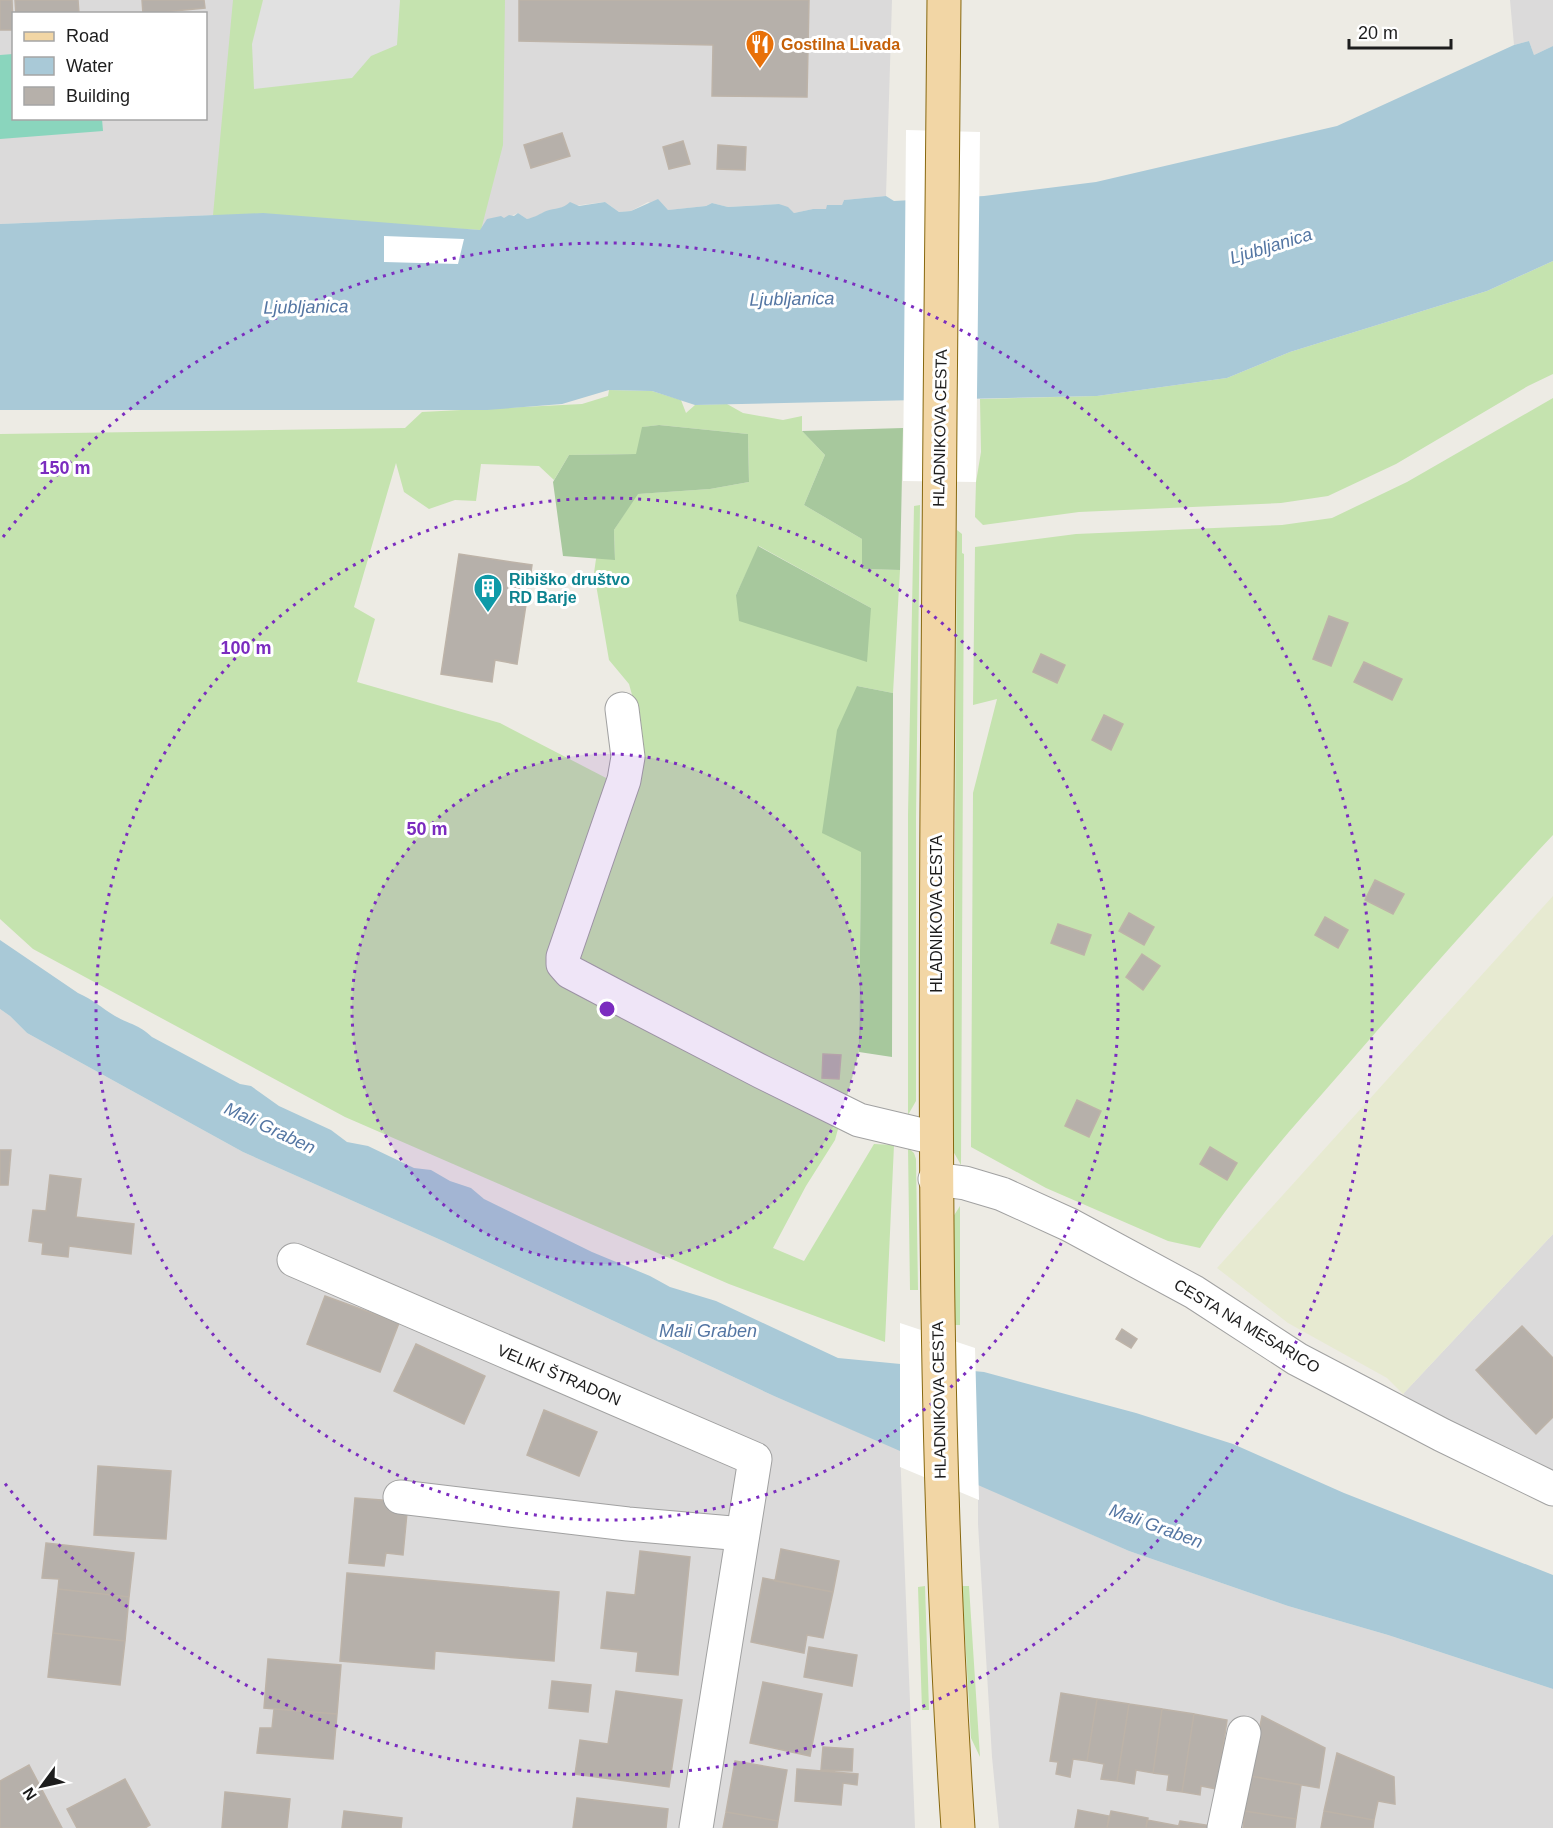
<svg xmlns="http://www.w3.org/2000/svg" width="1553" height="1828" font-family="Arial,sans-serif">
<rect width="100%" height="100%" fill="#edebe4"/>
<!-- residential -->
<path fill="#dbdada" fill-rule="evenodd" d="M0,0H892L886,196L844,200L842,205L827,209H813L794,213L779,204L728,207L712,203L706,206L668,210L648,202L631,211L619,212L605,202L565,207L544,212L539,216L527,219L518,213L481,230L263,213L0,224ZM14,14H206V118H14Z
M1510,0H1553V46L1534,55L1529,41L1514,45Z
M0,1009L10,1016L27,1033L243,1152L443,1241L774,1396L900,1450L915,1828H0Z
M1553,1234V1476L1450,1427L1403,1394Z
M978,1484L1129,1551L1288,1606L1388,1635L1553,1689V1828H999L992,1757L978,1524Z"/>
<!-- farmland -->
<path fill="#e7ead1" d="M1553,896V1234L1403,1394L1387,1378L1288,1323L1217,1268Z"/>
<!-- grass -->
<path fill="#c5e3af" fill-rule="evenodd" d="M233,0H505L503,145L481,230L213,215Z
M1553,261V374L1528,386L1396,464L1328,496L1281,503L1079,512L983,525L975,517L976,482L981,452L980,399L1097,396L1227,378L1290,352L1487,291Z
M609,390L652,391L681,400L686,413L695,405L727,404L743,413L783,420L802,416V431L825,455L804,505L862,539V569L900,570L893,693L857,686L861,852L859,1052L835,1140L806,1186L773,1248L804,1261L874,1144L894,1145L885,1342L729,1284L345,1117L33,949L0,919V434L405,428L422,412L582,404L608,396ZM659,425L748,434L749,482L710,489L637,494L614,530L615,559L597,552L594,573L609,660L629,684L634,702L610,780L500,723L357,682L375,619L354,607L396,463L404,492L429,509L455,500L476,501L481,464L539,466L554,480L569,455L637,454L643,427ZM759,546L871,608L736,595Z
M1553,398V835C1481,912 1412,990 1343,1070C1293,1127 1241,1185 1200,1248L1168,1241L1046,1188L971,1147L973,793L997,699L973,705L975,547L1076,534L1282,525L1332,518L1407,482Z
M920,505L916,818V1101L908,1115V815L914,506Z
M957,530L962,534V553L964,554L961,1165L953,1151Z
M908,1148L914,1153L916,1159L918,1290H910Z
M960,1206V1325H954L953,1217Z
M925,1586L929,1710H922L918,1587Z
M962,1586H969L980,1757L971,1738Z"/>
<!-- forest -->
<path fill="#a7c89d" d="M659,425L748,434L749,482L710,489L638,494L614,530L615,560L563,556L553,482L569,455L636,454L642,427Z
M903,428L900,570L862,569V539L804,505L825,455L802,431Z
M758,546L871,608L867,662L739,621L736,595Z
M857,686L893,693L892,1057L859,1052L861,852L822,833L837,730Z"/>
<!-- pitch -->
<path fill="#8ad5bd" d="M13,54L14,118L102,119L103,131L0,139V55Z"/>
<!-- parking -->
<path fill="#e1e1e1" d="M263,0H400L397,45L371,56L352,78L254,89L252,44Z"/>
<!-- water -->
<path fill="#a9c9d7" d="M1529,41L1534,55L1553,46V261L1487,291L1290,352L1227,378L1097,396L695,405L652,391L609,390L562,404L487,410H0V224L263,213L480,230L487,219L501,216L504,218L509,215L514,216L518,213L527,219C535,217 540,214 546,211C555,208 563,209 570,202L579,206L605,202L619,212L631,211L658,199L668,210L706,206L712,203L728,207L779,204L788,207L794,213L813,209H826L827,205H842L844,200L886,196L894,201L984,196L1096,182L1337,126L1514,45Z
M0,940L78,993C92,999 102,1008 115,1016C131,1025 138,1024 152,1037L240,1084L251,1086L279,1106L331,1130L347,1142L368,1146L414,1168L431,1170L450,1181L471,1188L484,1199L592,1252L650,1276L670,1287L716,1301L838,1358L984,1372L1136,1413L1233,1444L1344,1493L1553,1575V1689L1388,1635L1288,1606L1129,1551L774,1396L443,1241L243,1152L27,1033L10,1016L0,1009Z"/>
<!-- pier -->
<path fill="#fff" d="M906,130L980,132L976,482L903,481Z
M384,236L464,239L458,264L384,262Z
M900,1323L975,1348L979,1500L900,1467Z"/>
<!-- building -->
<path fill="#b6b0aa" stroke="#bdb3a8" stroke-width="1.5" d="M0,0H12L13,30H0Z
M15,0H78L79,14H16Z
M142,0H204L205,8L143,14Z
M519,0H809L807,97L712,96L713,45L519,41Z
M562,133L570,156L531,168L524,145Z
M683,141L690,164L669,169L663,147Z
M718,145L746,147L745,170L717,169Z
M459,554L532,565L517,664L495,660L492,682L441,674Z
M1329,616L1348,623L1331,666L1313,659Z
M1041,654L1065,665L1057,683L1033,672Z
M1364,662L1402,679L1392,700L1354,682Z
M1104,715L1123,724L1111,750L1092,740Z
M1375,880L1404,894L1393,914L1365,900Z
M1129,913L1154,927L1144,945L1119,931Z
M1325,917L1348,930L1338,948L1315,935Z
M1058,924L1091,935L1084,955L1051,943Z
M1142,954L1160,966L1143,990L1126,977Z
M823,1054L841,1055L839,1079L822,1078Z
M1077,1100L1101,1111L1089,1137L1065,1126Z
M1210,1147L1237,1163L1227,1180L1200,1164Z
M0,1150H11L8,1185H0Z
M50,1175L81,1179L76,1217L134,1224L131,1254L69,1246L68,1257L42,1254L43,1243L29,1241L33,1210L46,1211Z
M325,1296L399,1323L380,1372L307,1344Z
M1522,1326L1553,1358V1417L1536,1434L1476,1370Z
M1122,1329L1137,1339L1131,1348L1116,1339Z
M416,1344L485,1376L464,1424L394,1391Z
M544,1410L597,1432L579,1476L527,1455Z
M98,1466L171,1471L166,1539L94,1535Z
M355,1498L408,1502L403,1555L386,1553L384,1566L349,1563Z
M46,1543L134,1553L129,1597L58,1589L59,1579L42,1578Z
M781,1549L839,1561L833,1592L775,1581Z
M640,1551L690,1557L678,1675L636,1671L638,1652L601,1648L607,1592L635,1595Z
M347,1573L559,1592L554,1661L435,1651L434,1669L340,1661Z
M763,1578L833,1592L823,1638L807,1635L804,1653L751,1642Z
M58,1589L129,1597L125,1641L53,1633Z
M53,1633L125,1641L120,1685L48,1677Z
M809,1647L857,1655L852,1686L804,1677Z
M268,1659L341,1665L337,1714L264,1708Z
M552,1681L591,1685L588,1712L549,1708Z
M763,1682L822,1694L810,1756L750,1743Z
M616,1691L682,1700L669,1787L575,1774L580,1740L608,1744Z
M1061,1693L1097,1699L1087,1761L1073,1759L1070,1777L1056,1774L1058,1762L1050,1761Z
M1097,1699L1129,1704L1117,1781L1101,1779L1104,1764L1087,1761Z
M1129,1704L1162,1709L1153,1773L1136,1770L1134,1784L1117,1781Z
M274,1709L337,1714L333,1759L257,1753L260,1728H272Z
M1162,1709L1194,1714L1182,1792L1167,1790L1169,1775L1153,1773Z
M1194,1714L1227,1720L1217,1789L1201,1786L1200,1795L1182,1792Z
M1262,1716L1325,1748L1319,1788L1250,1776Z
M823,1747L853,1749L852,1771L821,1770Z
M1337,1753L1394,1777L1395,1804L1378,1801L1374,1820L1324,1811Z
M735,1761L787,1770L778,1821L726,1812Z
M29,1765L62,1828H0V1781Z
M797,1769L858,1774L857,1785L843,1783L841,1805L795,1801Z
M1250,1776L1301,1785L1296,1819L1245,1811Z
M125,1779L150,1825L145,1828H77L67,1809Z
M225,1792L290,1799L287,1828H222Z
M577,1798L668,1809L666,1828H573Z
M1078,1810L1109,1816L1107,1828H1075Z
M344,1811L402,1818L401,1828H342Z
M1111,1811L1148,1818L1146,1828H1107Z
M1245,1811L1296,1819L1295,1828H1243Z
M1324,1811L1374,1820L1373,1828H1321Z
M726,1812L778,1821L777,1828H723Z
M1147,1820L1179,1826L1178,1828H1146Z
M1180,1821L1211,1826V1828H1178Z"/>
<g fill="none" stroke-linecap="round" stroke-linejoin="round">
<!-- minor casing -->
<g stroke="#a1a1a1" stroke-width="35">
<path id="minor" d="M622,709L628,757L624,780L563,957V964L570,972L625,1001L762,1072L859,1120L935,1138
M935,1179L965,1183L1002,1194L1070,1225L1194,1292L1297,1359L1442,1435L1553,1489
M294,1260L755,1459L696,1828
M400,1497L628,1524L743,1534
M1224,1828L1244,1733"/>
</g>
<!-- major casing -->
<g stroke="#87680f" stroke-width="35">
<path id="major" d="M944,0C941,270 939,539 937,809C935,1149 935,1488 958,1828"/>
</g>
<!-- minor -->
<use href="#minor" stroke="#fff" stroke-width="33"/>
<!-- major -->
<use href="#major" stroke="#f2d6a5" stroke-width="33"/>
</g>
<!-- distance rings -->
<circle cx="607" cy="1009" r="255" fill="#7b2cbf" fill-opacity=".12"/>
<g fill="none" stroke="#7b2cbf" stroke-width="3" stroke-dasharray="3 6">
<circle cx="607" cy="1009" r="255"/>
<circle cx="607" cy="1009" r="511"/>
<path d="M3 537A766 766 0 1 1 3 1481"/>
</g>
<!-- icons -->
<defs>
<g id="restaurant-pin" transform="scale(1.5)"><path d="M0 17L-7.5 6A9.5 9.5 0 1 1 7.5 6Z" fill="#e8710a" stroke="#fff"/><path d="M-5-6h1v4h1v-4h1v4h1v-4h1v5L-1.5 .5V6h-2V.5L-5-1ZM5-6V6H3V1.5H1.5Q1.5-4 5-6Z" fill="#fff"/></g>
<g id="building-pin" transform="scale(1.5)"><path d="M0 17L-7.5 6A9.5 9.5 0 1 1 7.5 6Z" fill="#0f9aa8" stroke="#fff"/><path d="M-4-6H4V6H1V3H-1V6H-4ZM-2.5-4.3h1.7v1.8h-1.7ZM.8-4.3h1.7v1.8H.8ZM-2.5-1h1.7V.8h-1.7ZM.8-1h1.7V.8H.8Z" fill="#fff"/></g>
</defs>
<g fill-rule="evenodd">
<use href="#restaurant-pin" x="760" y="44"/>
<use href="#building-pin" x="488" y="588"/>
</g>
<g text-anchor="middle" dominant-baseline="central" stroke-width="6" stroke-linejoin="round" paint-order="stroke">
<!-- food labels -->
<g font-size="16" font-weight="bold" fill="#c56008" stroke="#fff" text-anchor="start">
<text x="781" y="44">Gostilna Livada</text>
</g>
<!-- street labels -->
<g font-size="16" fill="#1d1d1d" stroke="#fff">
<text transform="translate(940 428) rotate(-89)">HLADNIKOVA CESTA</text>
<text transform="translate(936 914) rotate(-90)">HLADNIKOVA CESTA</text>
<text transform="translate(1247 1326) rotate(31)">CESTA NA MESARICO</text>
<text transform="translate(559 1375) rotate(23)">VELIKI ŠTRADON</text>
<text transform="translate(939 1400) rotate(-91)">HLADNIKOVA CESTA</text>
</g>
<!-- culture labels -->
<g font-size="16" font-weight="bold" fill="#0d838f" stroke="#fff" text-anchor="start">
<text x="509" y="579">Ribiško društvo<tspan x="509" dy="18">RD Barje</tspan></text>
</g>
<!-- water labels -->
<g font-size="18" font-style="italic" fill="#5476a3" stroke="#fff">
<text transform="translate(1271 246) rotate(-17)">Ljubljanica</text>
<text transform="translate(792 299) rotate(-1)">Ljubljanica</text>
<text transform="translate(306 307) rotate(-1)">Ljubljanica</text>
<text transform="translate(270 1128) rotate(25)">Mali Graben</text>
<text x="708" y="1331">Mali Graben</text>
<text transform="translate(1156 1526) rotate(20)">Mali Graben</text>
</g>
</g>
<circle cx="607" cy="1009" r="9" fill="#7b2cbf" stroke="#fff" stroke-width="3"/>
<g font-size="18" text-anchor="middle" font-weight="bold" fill="#7b2cbf" stroke="#fff" stroke-width="6" stroke-linejoin="round" paint-order="stroke">
<text x="65" y="474">150 m</text>
<text x="246" y="654">100 m</text>
<text x="427" y="835">50 m</text>
</g>
<!-- legend -->
<rect x="12" y="12" width="195" height="108" fill="#ffffff" stroke="#a5a5a5" stroke-width="1.5"/>
<rect x="24" y="32" width="30" height="9" fill="#f2d6a5" stroke="#a5a5a5" stroke-width="1.5"/>
<text x="66" y="42" font-size="18" fill="#1d1d1d">Road</text>
<rect x="24" y="57" width="30" height="18" fill="#a9c9d7" stroke="#a5a5a5" stroke-width="1.5"/>
<text x="66" y="72" font-size="18" fill="#1d1d1d">Water</text>
<rect x="24" y="87" width="30" height="18" fill="#b6b0aa" stroke="#a5a5a5" stroke-width="1.5"/>
<text x="66" y="102" font-size="18" fill="#1d1d1d">Building</text>
<!-- north arrow -->
<g transform="translate(42 1786) rotate(237)" stroke="#ffffff" stroke-width="4.5" paint-order="stroke">
<path d="M0-4.5L10 22L0 15L-10 22Z" fill="#1d1d1d"/>
<text y="-9" font-size="16" font-weight="bold" text-anchor="middle" fill="#1d1d1d">N</text>
</g>
<!-- scale -->
<path d="M1349 39v9h102v-9" fill="none" stroke="#1d1d1d" stroke-width="3"/>
<text x="1358" y="39" font-size="18" fill="#1d1d1d" stroke="#ffffff" stroke-width="4.5" paint-order="stroke">20 m</text>
</svg>
